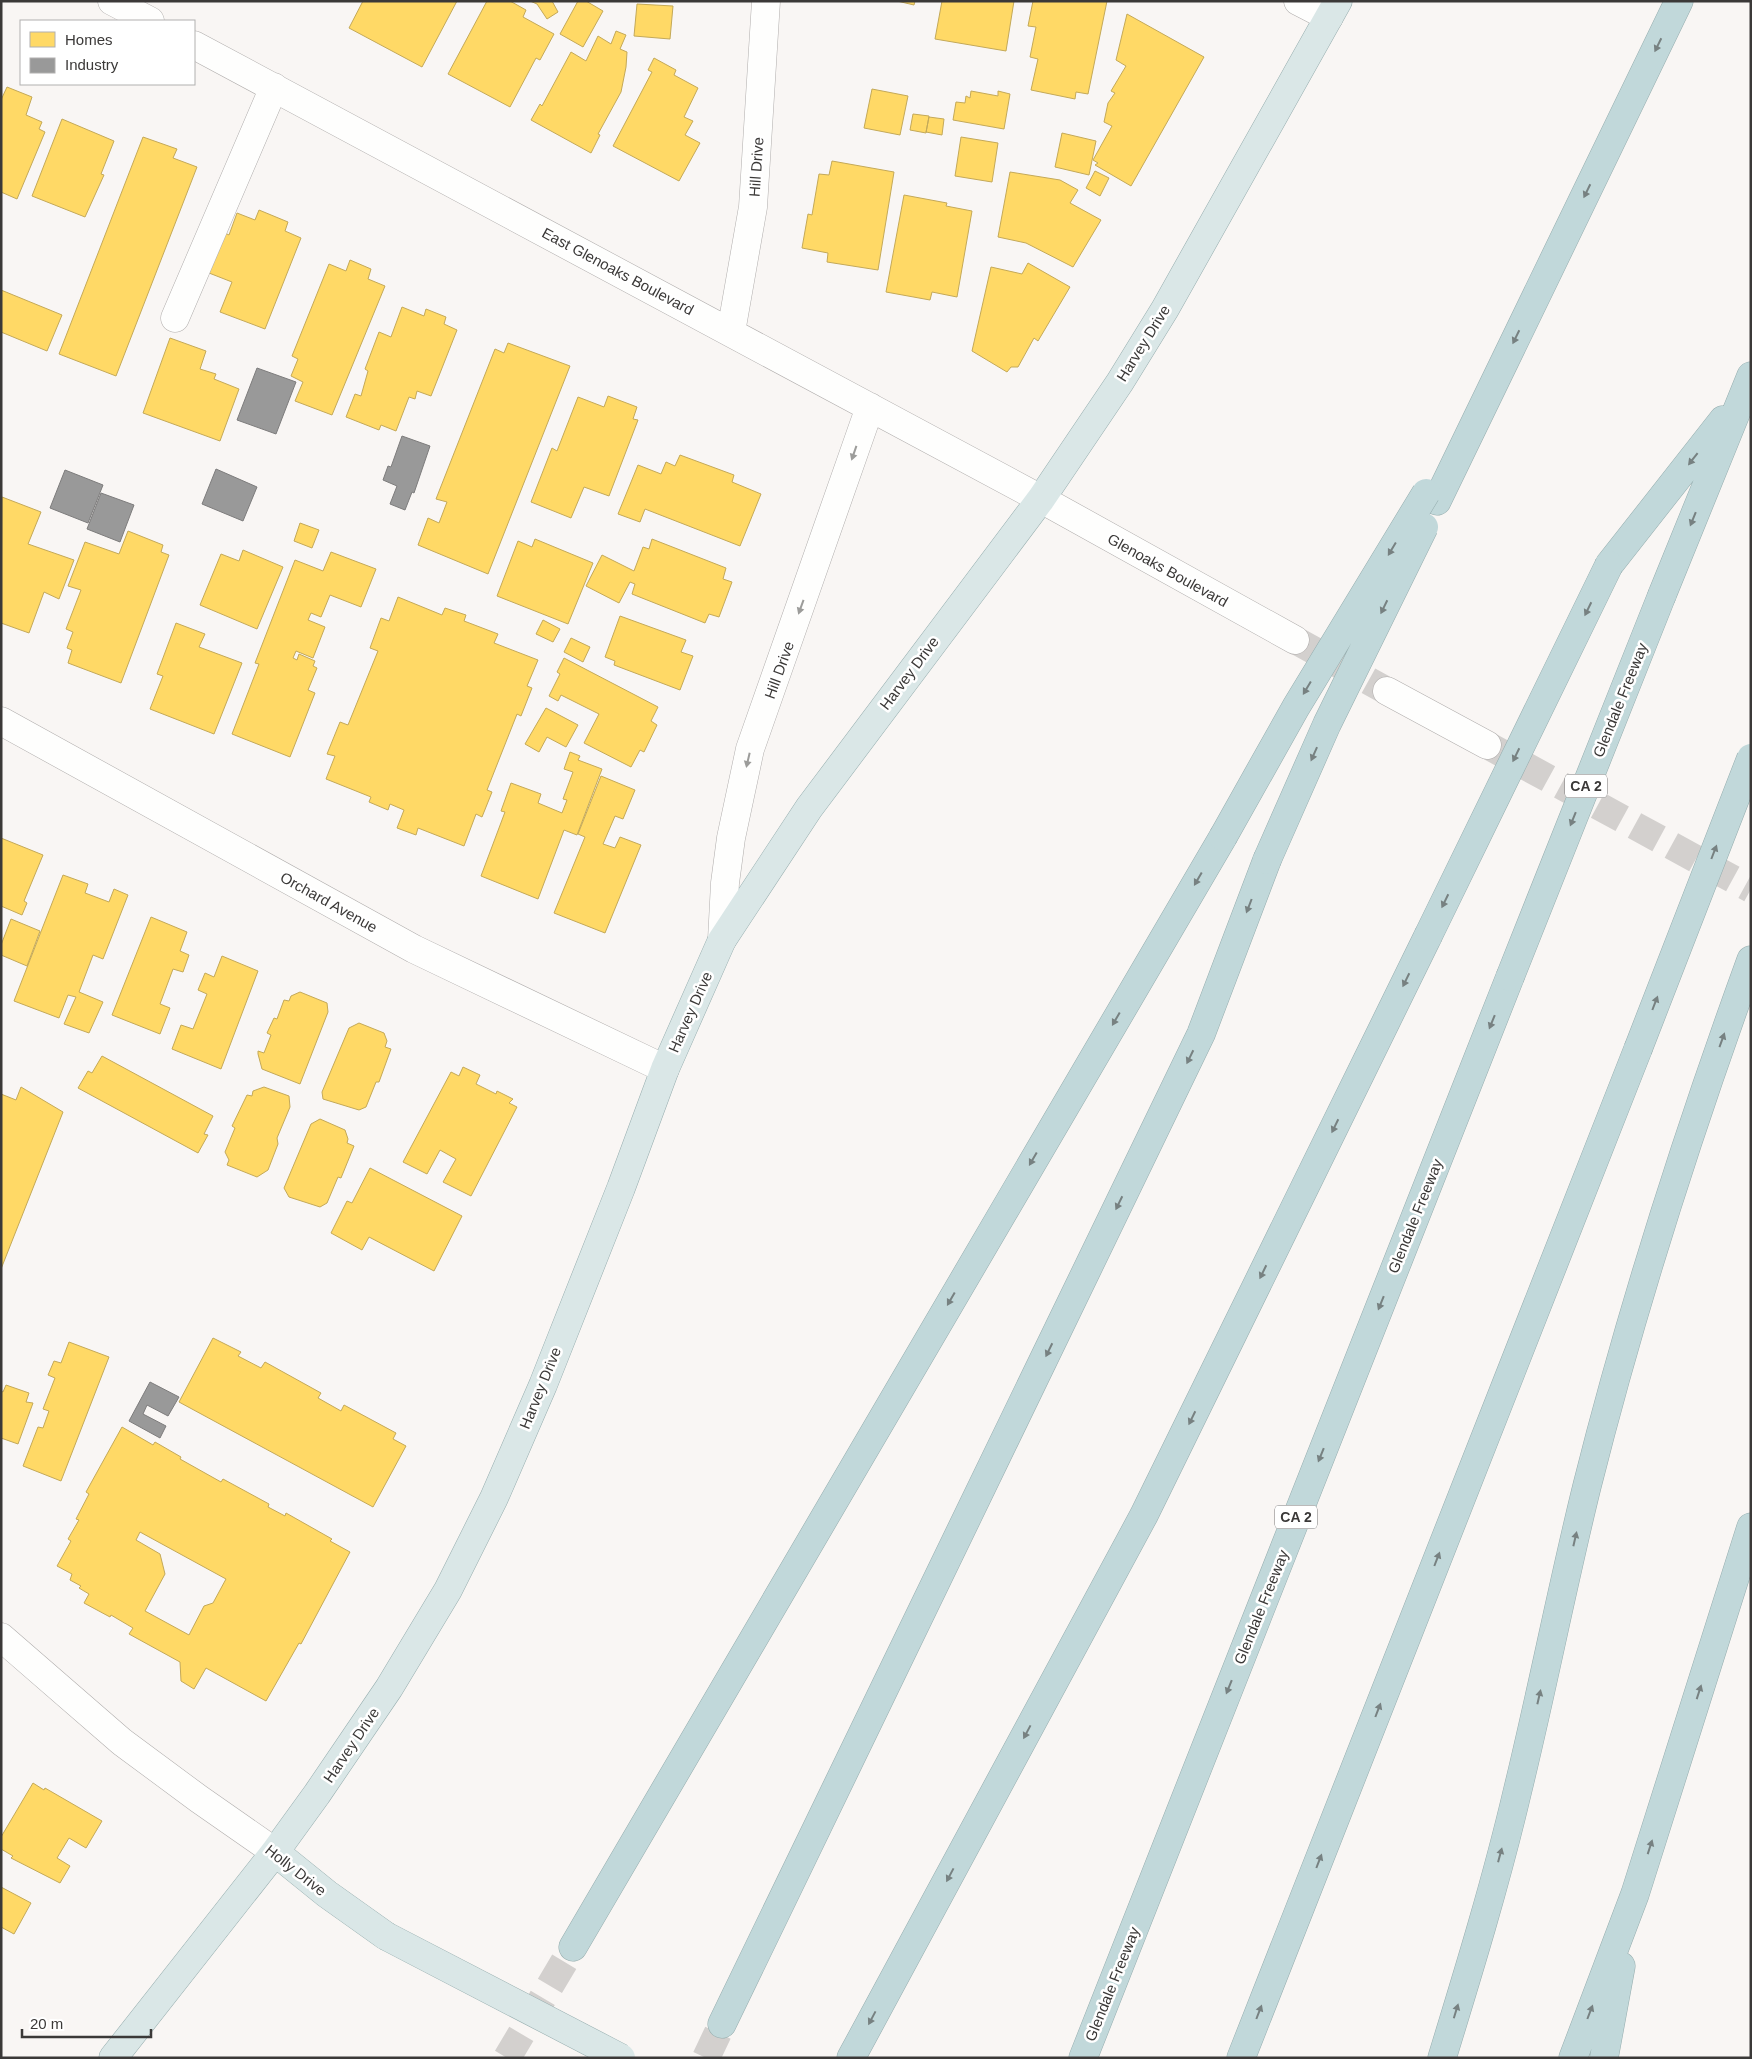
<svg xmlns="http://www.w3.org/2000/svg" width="1752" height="2059" font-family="Helvetica,sans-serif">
<rect width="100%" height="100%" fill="#f9f6f4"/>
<!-- homes -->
<path fill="#ffd966" stroke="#c4a958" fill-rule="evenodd" d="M363,1H457L422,67L349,28Z
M487,1H510L526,10L523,17L554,34L540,60L536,58L510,107L448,74Z
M530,1H552L558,12L547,19L537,4Z
M578,1H586L603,11L583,47L560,34Z
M897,1H915L914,5Z
M942,1H1014L1006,51L935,39Z
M1033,1H1107L1088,94L1076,92L1075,99L1031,90L1038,59L1030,57L1036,27L1028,26Z
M637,4L673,6L670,39L634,36Z
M1127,14L1204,57L1131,186L1095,165L1098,163L1093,160L1112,126L1104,122L1108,103L1115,93L1111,91L1126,66L1116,60Z
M616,31L626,35L620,49L627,52L626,67L621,92L598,134L600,135L591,153L531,120L540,104L542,106L571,52L586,61L598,36L611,44Z
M654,58L676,70L674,75L698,88L684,117L693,121L685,135L700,143L679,181L613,146L652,72L648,70Z
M7,87L32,97L26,115L42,122L39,129L45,132L17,199L1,192V100Z
M872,89L908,96L900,135L864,128Z
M971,91L998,96V91L1010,94L1004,129L953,120L956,102L965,103L966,96L970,98Z
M913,114L929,116L926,133L910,130Z
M929,117L944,119L942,135L926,132Z
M62,119L114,141L101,174L104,175L85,217L32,196Z
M1062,133L1096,141L1089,175L1055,167Z
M143,137L177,149L173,158L197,167L116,376L59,354Z
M961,137L998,143L992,182L955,176Z
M832,161L894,172L878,270L827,262L828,253L802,248L808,214L812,215L819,174L829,175Z
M1095,171L1109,178L1100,196L1086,188Z
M1010,172L1060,180L1078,190L1070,203L1101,220L1073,267L1026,243L998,237Z
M904,195L947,203L946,206L972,211L957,297L932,292L930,300L886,292Z
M259,210L288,222L285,231L301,238L265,329L220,312L232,282L209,273L225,233L229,235L237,213L255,220Z
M350,260L371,269L368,279L385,286L332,415L295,401L303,382L291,376L298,359L292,356L329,264L346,271Z
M1028,263L1070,287L1038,341L1034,338L1018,367H1011L1007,372L972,351L991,267L1022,274Z
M1,290L62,315L47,351L1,332Z
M402,307L424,316L426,309L446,317L444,324L457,330L431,396L417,391L415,399L409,397L396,431L381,425L379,430L346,417L355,394L361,396L368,371L365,369L379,332L391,337Z
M170,338L206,351L200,369L216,374L214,379L239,389L220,441L143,413Z
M508,343L570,366L488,574L418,545L428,518L439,523L447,502L436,499L495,349L504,353Z
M608,396L637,407L633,419L638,420L609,496L584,487L571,518L531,502L552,448L557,451L578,397L604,407Z
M680,455L734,475L732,482L761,494L740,546L645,509L640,522L618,514L638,465L661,474L666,462L675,466Z
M2,497L41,512L28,544L74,560L59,599L44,592L29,633L1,623Z
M300,523L319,530L312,548L294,541Z
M128,531L163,545L161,552L169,555L121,683L68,663L72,650L67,648L73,632L66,629L81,590L68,586L85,542L119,554Z
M535,539L593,563L568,624L497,596L518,541L532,547Z
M652,539L726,568L723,579L732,582L719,617L709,614L705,623L632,594L635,584L630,582L619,603L586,586L602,555L634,571L643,547L649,549Z
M243,550L283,567L257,629L200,605L221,554L239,561Z
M331,552L376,569L361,607L330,595L321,617L311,613L308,620L325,627L313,658L296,651L293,658L297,660L299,654L315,661L313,666L317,668L308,690L315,693L290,757L232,734L259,664L255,663L295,560L323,571Z
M398,597L442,615L445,608L466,615L464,621L498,634L494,643L538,660L527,686L532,688L521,716L517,714L487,790L492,792L482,817L476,814L464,846L418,828L416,835L397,828L404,810L390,804L388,810L369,802L371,797L326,779L335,756L327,754L340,722L348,725L378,651L370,648L381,618L389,621Z
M620,616L686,640L681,652L693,656L680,690L614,665L615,661L605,657Z
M543,620L560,629L553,642L536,634Z
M176,623L205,634L199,647L242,663L214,734L150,709L163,676L157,674Z
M571,638L590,647L583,662L564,652Z
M564,658L658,707L651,721L657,725L644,752L640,750L631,767L584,743L599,714L561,695L558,701L549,696L560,674L557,672Z
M546,708L578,725L566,747L547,737L539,752L525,744Z
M570,752L580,756L578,760L602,769L577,835L564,830L538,899L481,876L505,812L501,811L511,783L541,794L538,803L562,813L567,800L563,799L573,772L564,769Z
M601,776L635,790L623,819L615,816L603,844L615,848L620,837L641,845L605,933L554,913L585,837L578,834Z
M1,838L43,855L24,901L27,903L22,915L1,906Z
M63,875L88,884L85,893L109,902L114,889L128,895L103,959L93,955L79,992L103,1002L89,1033L64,1024L76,997L68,995L59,1018L14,1001Z
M151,917L187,932L180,951L189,955L183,972L173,969L160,1004L170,1008L160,1034L112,1015Z
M11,919L40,931L27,966L1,955V945Z
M222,956L258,971L221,1069L172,1049L181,1025L193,1029L207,994L198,990L205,973L214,977Z
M300,992L327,1003L328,1012L300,1084L262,1069L258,1054V1051L264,1053L271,1035L267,1033L274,1018L277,1019L284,1000L289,1001L291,996Z
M359,1023L384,1033L387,1041L385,1047L391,1049L379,1082H376L366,1107L359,1110L323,1099L322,1092L349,1028Z
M102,1056L213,1116L204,1134L208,1135L198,1153L78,1088L88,1071L92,1073Z
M463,1067L480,1075L476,1084L496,1094L497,1091L513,1099L509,1103L517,1107L471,1196L443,1182L456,1159L440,1150L427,1174L403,1162L451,1072L459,1076Z
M21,1087L63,1112L1,1269V1094L16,1100Z
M264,1087L289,1096L290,1107L277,1138L278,1144L268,1170L257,1177L227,1165L229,1160L225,1152L235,1128L232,1126L247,1095L252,1096L253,1091Z
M320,1119L345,1130L348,1139L347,1143L354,1146L341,1178L338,1177L327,1203L320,1207L289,1197L284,1188L311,1124Z
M370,1168L462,1216L434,1271L369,1237L362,1250L331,1233L347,1201L352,1203Z
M213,1338L241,1352L238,1356L261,1368L265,1362L321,1393L318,1398L341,1411L344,1405L396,1433L393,1439L406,1446L373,1507L179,1402Z
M69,1342L109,1357L61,1481L23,1466L38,1427L43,1428L49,1411L43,1409L55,1378L48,1375L54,1361L61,1363Z
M6,1385L29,1393L26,1402L33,1403L18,1444L1,1438V1391L3,1392Z
M122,1427L153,1445L155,1442L181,1457L180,1459L221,1482L223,1479L269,1504L268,1507L285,1516L286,1513L332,1539L330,1541L350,1552L301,1644L299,1643L266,1701L206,1668L194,1689L181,1681L180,1662L129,1634L133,1628L111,1615L110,1617L84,1603L89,1594L79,1588L81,1586L70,1580L72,1574L57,1566L71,1541L68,1539L79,1520L76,1519L89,1494L86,1492ZM140,1532L226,1579L213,1603L204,1606L189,1635L145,1611L165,1574L160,1554L136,1540Z
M33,1783L44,1790L45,1788L102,1821L86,1848L69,1838L57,1858L70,1866L60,1883L11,1858L13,1856L1,1849V1837Z
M1,1887L31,1903L14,1934L1,1927Z"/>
<!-- industry -->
<path fill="#999" stroke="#7d7c7c" d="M257,368L296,382L276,434L237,420Z
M402,436L430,446L414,493L412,492L405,510L390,504L397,486L383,480L388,466L391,467Z
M216,469L257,487L243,521L202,504Z
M65,470L103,485L88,523L50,508Z
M101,493L134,505L120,542L87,529Z
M150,1382L179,1397L168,1416L147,1405L143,1414L166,1426L160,1438L129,1421Z"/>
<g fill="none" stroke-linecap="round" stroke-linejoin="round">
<!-- minor-tunnel -->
<path stroke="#d3d0ce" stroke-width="28" stroke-dasharray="28 14" stroke-linecap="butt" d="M1295,640L1387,691
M1487,745L1751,889"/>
<!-- highway-tunnel -->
<path stroke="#d3d0ce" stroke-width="28" stroke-dasharray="28 14" stroke-linecap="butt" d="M507,2058L573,1947
M706,2058L722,2024"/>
<!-- minor casing -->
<g stroke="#b0adac" stroke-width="29">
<path id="minor" d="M112,1L150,21
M1298,1L1329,17
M194,45L1041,499L1295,640
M175,318L274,87
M731,332L753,207L766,1
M1387,691L1487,745
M1,721L414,949L665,1069
M722,940L725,883L731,838L750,749L870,407
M1,1637L122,1742L199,1799L275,1852"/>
</g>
<!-- major casing -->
<g stroke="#96adae" stroke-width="29">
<path id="major" d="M275,1852L327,1894L386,1936
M113,2058L275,1852L317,1794L389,1688L448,1590L494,1498L543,1385L621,1188L665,1069L722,940L809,808L1041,499L1120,382L1165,309L1338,1"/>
</g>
<!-- highway casing -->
<g stroke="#96adae" stroke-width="29">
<path id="highway" d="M1437,501L1679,1
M1609,565L1723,420
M1662,595L1751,376
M573,1947L1223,837
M722,2024L1201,1034L1267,860
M851,2058L1144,1515L1428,936
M1083,2058L1510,977
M1241,2058L1638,1049
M1442,2058C1469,1970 1496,1882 1517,1793C1542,1691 1562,1587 1587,1486C1632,1307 1688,1133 1751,960
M1573,2058L1635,1894L1751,1527
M1604,2058L1621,1966"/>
</g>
<!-- minor -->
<use href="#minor" stroke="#fefefd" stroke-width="28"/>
<!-- major -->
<use href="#major" stroke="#dae7e7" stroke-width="28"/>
<!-- highway -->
<use href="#highway" stroke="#c1d8da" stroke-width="28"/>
<!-- major-bridge casing -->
<g stroke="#96adae" stroke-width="29" stroke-linecap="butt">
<path id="major-bridge" d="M386,1936L621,2058"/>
</g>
<!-- highway-bridge casing -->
<g stroke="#96adae" stroke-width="29" stroke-linecap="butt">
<path id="highway-bridge" d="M1223,837L1296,707L1426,493
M1267,860L1327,724L1424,527
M1428,936L1609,565
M1510,977L1662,595
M1638,1049L1751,758"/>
</g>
<!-- major-bridge -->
<use href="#major-bridge" stroke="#dae7e7" stroke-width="28"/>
<!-- highway-bridge -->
<use href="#highway-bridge" stroke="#c1d8da" stroke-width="28"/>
</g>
<!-- one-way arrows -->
<defs><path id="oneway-solid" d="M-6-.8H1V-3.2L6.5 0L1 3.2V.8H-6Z" transform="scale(1.25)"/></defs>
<g fill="#778181">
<use href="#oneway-solid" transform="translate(1658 45) rotate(116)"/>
<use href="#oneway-solid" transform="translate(1587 191) rotate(116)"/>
<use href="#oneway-solid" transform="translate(1516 337) rotate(116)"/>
<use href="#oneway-solid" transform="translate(1693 459) rotate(128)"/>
<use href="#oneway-solid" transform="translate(1693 519) rotate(112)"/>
<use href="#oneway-solid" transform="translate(1392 549) rotate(121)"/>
<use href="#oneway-solid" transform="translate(1384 607) rotate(116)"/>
<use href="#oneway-solid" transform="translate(1588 609) rotate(116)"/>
<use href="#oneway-solid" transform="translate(1307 688) rotate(121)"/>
<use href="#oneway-solid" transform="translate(1314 754) rotate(114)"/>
<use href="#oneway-solid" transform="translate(1516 755) rotate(116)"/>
<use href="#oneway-solid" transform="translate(1573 819) rotate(112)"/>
<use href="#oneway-solid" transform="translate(1714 852) rotate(-69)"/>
<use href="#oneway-solid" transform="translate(1198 879) rotate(120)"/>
<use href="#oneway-solid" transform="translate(1445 901) rotate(116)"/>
<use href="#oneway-solid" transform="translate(1249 906) rotate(111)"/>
<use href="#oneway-solid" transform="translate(1406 980) rotate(116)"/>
<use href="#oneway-solid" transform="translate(1655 1003) rotate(-69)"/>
<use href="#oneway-solid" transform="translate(1116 1019) rotate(120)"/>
<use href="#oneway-solid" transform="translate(1492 1022) rotate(112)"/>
<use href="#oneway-solid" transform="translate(1722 1040) rotate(-70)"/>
<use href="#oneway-solid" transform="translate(1190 1057) rotate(116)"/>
<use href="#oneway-solid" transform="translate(1335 1126) rotate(116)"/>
<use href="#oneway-solid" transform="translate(1033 1159) rotate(120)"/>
<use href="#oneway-solid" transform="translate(1119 1203) rotate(116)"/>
<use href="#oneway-solid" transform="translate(1263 1272) rotate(116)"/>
<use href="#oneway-solid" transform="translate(951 1299) rotate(120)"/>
<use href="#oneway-solid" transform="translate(1381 1303) rotate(112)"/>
<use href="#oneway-solid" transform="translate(1049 1350) rotate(116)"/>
<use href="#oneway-solid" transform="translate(1192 1418) rotate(116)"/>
<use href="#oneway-solid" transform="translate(1321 1455) rotate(112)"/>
<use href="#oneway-solid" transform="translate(1575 1539) rotate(-77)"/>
<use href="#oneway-solid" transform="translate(1437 1559) rotate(-69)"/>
<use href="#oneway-solid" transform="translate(1229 1687) rotate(112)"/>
<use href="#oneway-solid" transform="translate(1699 1692) rotate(-72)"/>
<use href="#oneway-solid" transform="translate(1539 1697) rotate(-77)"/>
<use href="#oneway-solid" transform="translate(1378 1710) rotate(-69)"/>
<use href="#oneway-solid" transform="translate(1027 1732) rotate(118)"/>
<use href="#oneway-solid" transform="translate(1650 1847) rotate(-72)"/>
<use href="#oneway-solid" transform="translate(1500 1855) rotate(-75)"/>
<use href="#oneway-solid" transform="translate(1319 1861) rotate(-69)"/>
<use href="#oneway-solid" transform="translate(950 1875) rotate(118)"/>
<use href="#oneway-solid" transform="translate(1456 2011) rotate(-73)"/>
<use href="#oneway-solid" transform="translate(1259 2012) rotate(-69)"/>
<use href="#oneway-solid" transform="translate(1590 2012) rotate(-69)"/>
<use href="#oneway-solid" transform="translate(872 2018) rotate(118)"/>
</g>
<g fill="#9c9c9a">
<use href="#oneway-solid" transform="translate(854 453) rotate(109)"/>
<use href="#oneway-solid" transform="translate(801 607) rotate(110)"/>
<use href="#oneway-solid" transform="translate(748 760) rotate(103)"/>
</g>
<g text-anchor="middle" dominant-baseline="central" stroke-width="5" stroke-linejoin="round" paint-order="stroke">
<!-- shield labels -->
<g fill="#fff" stroke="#767474" stroke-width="1">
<rect x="1565" y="774.5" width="42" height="23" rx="4"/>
<rect x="1275" y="1505.5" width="42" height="23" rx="4"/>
</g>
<g font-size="14" font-weight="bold" fill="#3b3938">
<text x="1586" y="786">CA 2</text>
<text x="1296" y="1517">CA 2</text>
</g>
<!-- street labels -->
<g font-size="15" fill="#3b3938" stroke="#fff">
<text transform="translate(756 167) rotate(-86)">Hill Drive</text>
<text transform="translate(618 271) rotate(28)">East Glenoaks Boulevard</text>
<text transform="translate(1143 343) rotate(-58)">Harvey Drive</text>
<text transform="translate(1168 570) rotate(29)">Glenoaks Boulevard</text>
<text transform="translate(779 670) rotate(-70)">Hill Drive</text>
<text transform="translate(909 673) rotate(-53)">Harvey Drive</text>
<text transform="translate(1620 700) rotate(-68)">Glendale Freeway</text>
<text transform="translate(329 902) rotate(29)">Orchard Avenue</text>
<text transform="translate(690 1012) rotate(-66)">Harvey Drive</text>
<text transform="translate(1415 1216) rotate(-68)">Glendale Freeway</text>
<text transform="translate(540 1388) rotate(-68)">Harvey Drive</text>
<text transform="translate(1261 1607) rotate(-68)">Glendale Freeway</text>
<text transform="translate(351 1745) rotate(-56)">Harvey Drive</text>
<text transform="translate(296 1870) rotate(38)">Holly Drive</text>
<text transform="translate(1112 1984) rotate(-68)">Glendale Freeway</text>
</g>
</g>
<!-- border -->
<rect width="1752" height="2059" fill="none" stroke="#3b3938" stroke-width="5"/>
<!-- legend -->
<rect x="20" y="20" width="175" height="65" fill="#ffffff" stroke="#b1b0af"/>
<rect x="30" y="32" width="25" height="15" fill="#ffd966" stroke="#b1b0af"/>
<text x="65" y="45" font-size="15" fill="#3b3938">Homes</text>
<rect x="30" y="58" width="25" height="15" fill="#999999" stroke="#b1b0af"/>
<text x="65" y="70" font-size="15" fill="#3b3938">Industry</text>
<!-- scale -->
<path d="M22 2029v8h129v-8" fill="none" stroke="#3b3938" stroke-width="2.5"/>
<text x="30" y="2029" font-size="15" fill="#3b3938" stroke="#ffffff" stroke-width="4" paint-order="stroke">20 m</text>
</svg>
